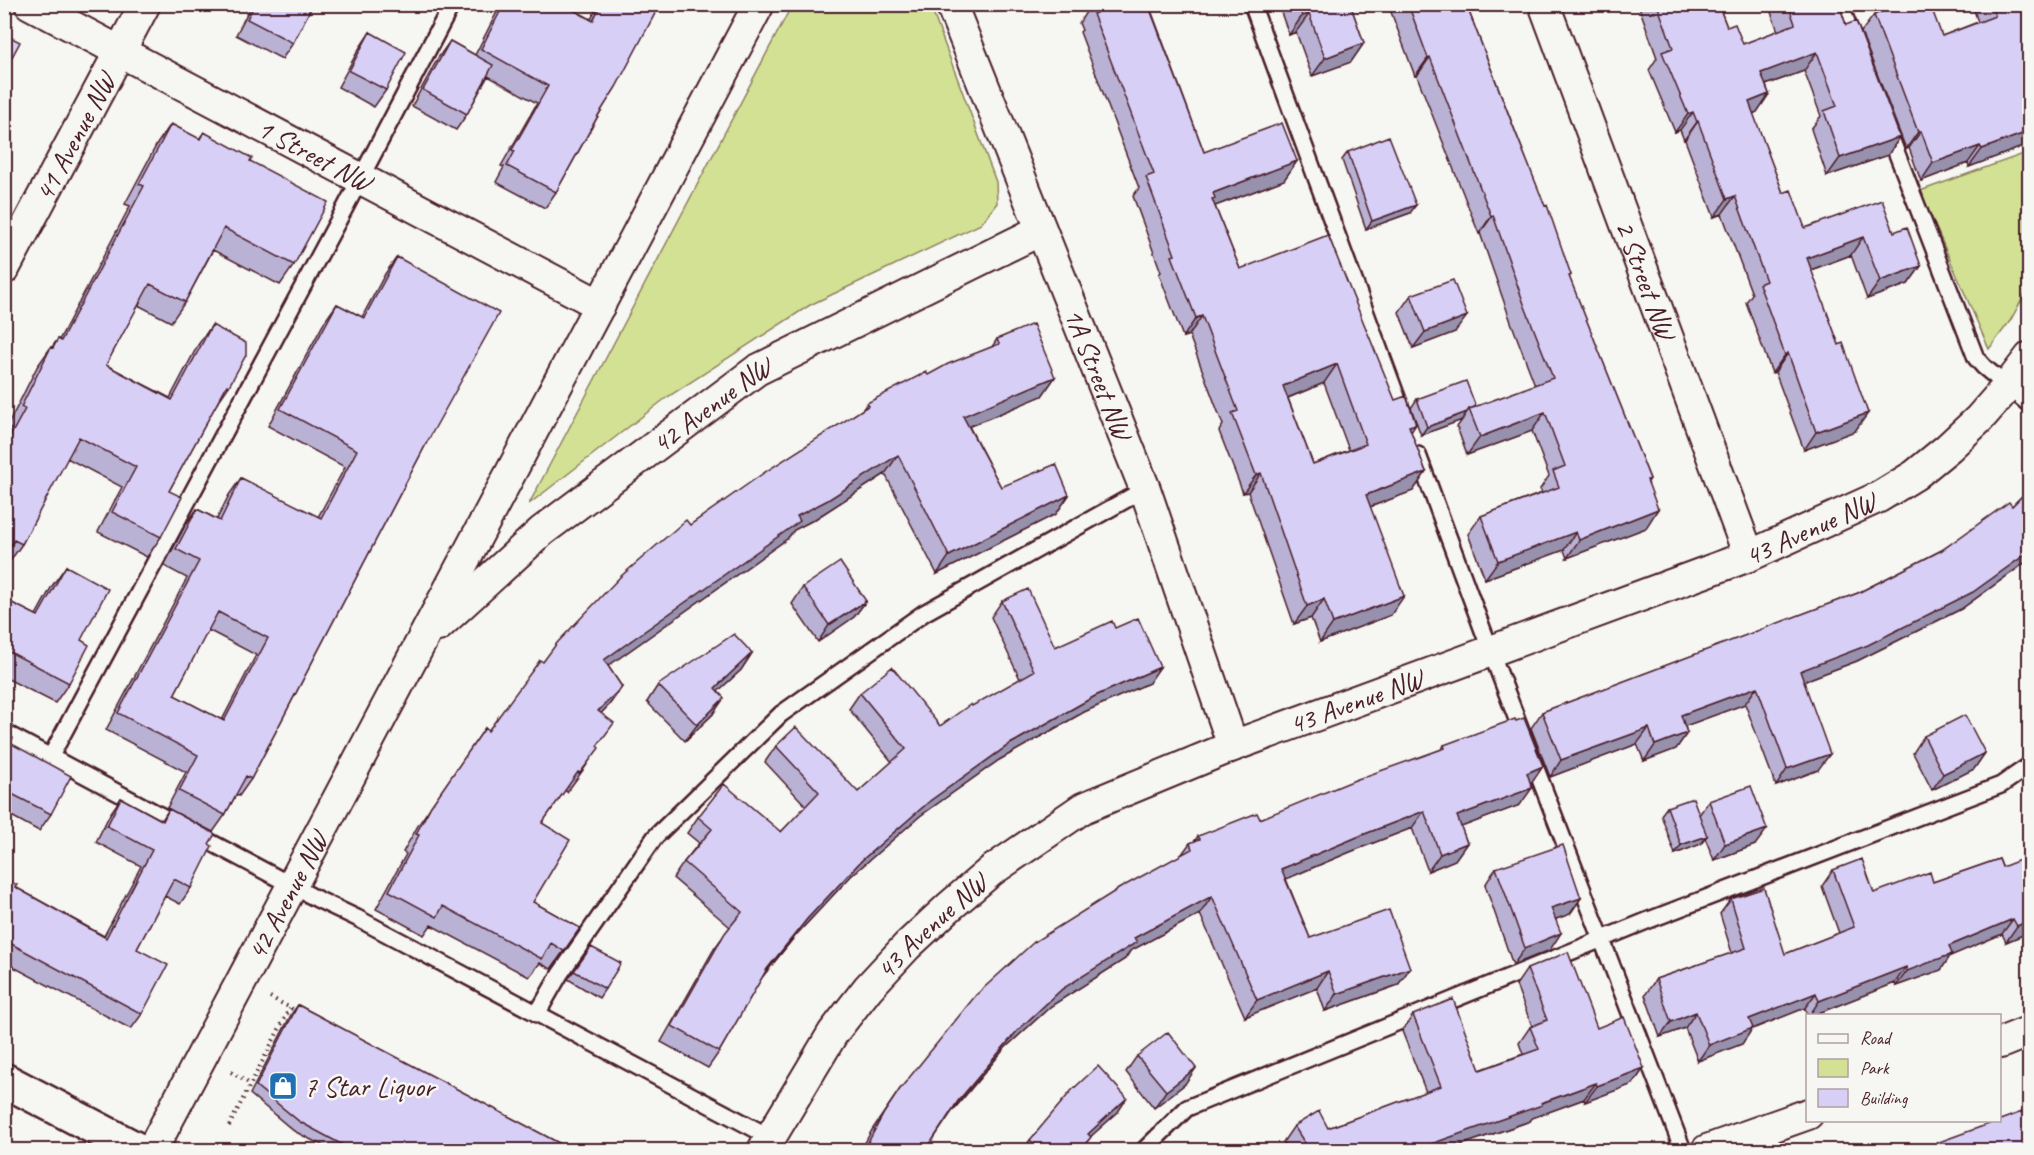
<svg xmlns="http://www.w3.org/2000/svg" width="2034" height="1155" font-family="Caveat,sans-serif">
<rect width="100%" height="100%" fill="#f6f6f2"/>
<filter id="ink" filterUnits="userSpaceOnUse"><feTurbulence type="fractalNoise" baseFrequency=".0167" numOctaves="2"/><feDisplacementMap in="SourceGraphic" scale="12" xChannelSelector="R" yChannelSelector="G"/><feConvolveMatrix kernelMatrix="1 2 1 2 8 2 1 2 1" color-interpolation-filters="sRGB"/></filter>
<g filter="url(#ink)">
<!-- green -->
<path fill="#d3e194" stroke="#8e8060" stroke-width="1.5" d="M792,5H930L996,182L997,203L981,224L810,305L666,398L529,504Z
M2029,152V287L2010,321L1989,349L1920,191Z"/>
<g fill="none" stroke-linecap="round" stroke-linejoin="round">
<!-- lane casing -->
<g stroke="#4a1f2b" stroke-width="20">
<path id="lane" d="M1252,4L1405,419
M1840,4L1854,41
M1887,128L1976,358L1984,367L2030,405
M1418,455L1491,652L1683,1150
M4,732L317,899L357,918L770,1137
M51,756L346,206L452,4
M537,1014L560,974L655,837L781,714L924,613L1145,489
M1144,1150L1187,1108L1649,920L2001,785L2030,765"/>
</g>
<!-- street casing -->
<g stroke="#4a1f2b" stroke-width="34">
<g id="street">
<path id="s1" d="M30,4L600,305"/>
<path id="s2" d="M951,4L1145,489L1233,746"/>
<path id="s3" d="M1544,4L1749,556"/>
<path id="s4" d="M4,269L145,4"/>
<path id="s5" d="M438,626L542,531L757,370L1041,230"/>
<path d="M2000,1043L2030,1031"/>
<path id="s6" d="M152,1150L759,4"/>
<path id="s7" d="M763,1150L833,1033L868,988L907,946L949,907L991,871L1083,808L1233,746L1749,556L1879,497L1915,475L1948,448L1979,419L2007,387L2030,357"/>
<path d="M1707,1150L1808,1114"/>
</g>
</g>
<!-- secondary casing -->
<g stroke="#4a1f2b" stroke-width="38">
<path id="secondary" d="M4,1080L138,1150"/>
</g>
<!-- path -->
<path stroke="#4a1f2b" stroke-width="4" stroke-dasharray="1.5 4.5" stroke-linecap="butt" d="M270,997L298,1012
M231,1072L250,1084
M229,1126L290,1008"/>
<!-- lane -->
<use href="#lane" stroke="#f6f6f2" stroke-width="15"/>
<!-- street -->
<use href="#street" stroke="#f6f6f2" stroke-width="30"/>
<!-- secondary -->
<use href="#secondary" stroke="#f6f6f2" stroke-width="33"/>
</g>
<!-- wall -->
<path fill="#bab2d4" stroke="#4a1f2b" stroke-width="1.5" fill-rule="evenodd" d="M252,4H313L293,43L282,59L236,35Z
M501,4H563L591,19L599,4H660L556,192L545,208L496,182L504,167L501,166L537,103L488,76L467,114L456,130L412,106L438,58L450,41L475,55Z
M1091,4H1167L1151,10L1204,152L1297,161L1284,180L1215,206L1240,269L1395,400L1416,424L1411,432L1426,472L1413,491L1370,507L1391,615L1320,642L1311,618L1294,624L1248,492L1243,493L1219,431L1223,425L1189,335L1183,337L1159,274L1161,272L1133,196L1139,188L1080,32L1082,30L1079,23ZM1324,383L1349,450L1313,464L1288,398Z
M1278,4H1350L1364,43L1351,62L1312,76L1296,32L1289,35Z
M1388,4H1466L1571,275L1569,277L1650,479L1648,482L1646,528L1567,558L1564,550L1485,579L1468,534L1481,516L1542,493L1540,489L1549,476L1532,431L1467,455L1457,427L1462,420L1421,435L1411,408L1417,399L1476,407L1535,385L1511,322L1480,233L1479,234L1417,76H1415Z
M1638,4H1718L1727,27L1743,44L1778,31L1768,4H1839L1846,25L1900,137L1888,155L1827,176L1811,129L1821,116L1804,71L1766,85L1769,94L1757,112L1753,114L1783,193L1805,228L1894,232L1921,266L1908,284L1867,299L1851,255L1811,270L1839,345L1868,413L1855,431L1804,450L1775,372L1772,373L1746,302L1752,294L1722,214L1714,217L1685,140H1684L1680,130L1675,132L1649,70L1657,58Z
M1972,4H2030V144L1969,167L1968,163L1921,181L1909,148L1906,149L1861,32L1874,15L1942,36L1978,22Z
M370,32L386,90L374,107L338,87L359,49Z
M171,124L199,139L204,132L250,161L294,265L280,285L213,250L185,302L171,322L138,305L106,365L170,398L198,345L212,325L229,386L216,405L169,491L161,537L147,557L98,532L122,487L67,458L22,544L8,564L4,562V441L11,429L7,427L37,367L51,347H52L58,339L59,340L130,206L125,204L157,144Z
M1348,152L1410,213L1366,229L1342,160Z
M397,257L426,444L251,779L239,796L236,795L225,815L213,832L167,808L186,772L106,730L187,578L164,566L185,526L197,509L217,519L229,495L241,478L318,517L345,467L268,426L325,321L337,304L362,317L385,274ZM208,630L256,655L222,720L174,695Z
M1411,295L1455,332L1413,348L1399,312Z
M997,339L1055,377L1042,396L969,426L1001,487L1069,495L1056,514L937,574L885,474L815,519L794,530L787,539L608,666L622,687L609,705L601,713L597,747L586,766L567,792L565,790L542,823L533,902L580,928L551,969L540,963L529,977L431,925L424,935L376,909L406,854L403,852L419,824L485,728L488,731L543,662L690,525L863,409L867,403L992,347Z
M2030,488V559L1961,609L1857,661L1804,681L1818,770L1776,786L1745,704L1685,726L1687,733L1676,749L1644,761L1637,744L1550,777L1531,728L1542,712L1858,593L1942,550L2012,506Z
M66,566L81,640L69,683L55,703L4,677V599L36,615L52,586Z
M803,587L866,601L854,617L818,642L792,604Z
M1002,601L1055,647L1115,628L1149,683L1084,712L999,760L920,816L851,876L796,935L762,977L719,1052L708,1068L661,1042L714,949L730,927L673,878L684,862L699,843L687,833L698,817L781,832L806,806L765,762L776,746L858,792L892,762L849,709L860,693L940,726L1020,679L991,617Z
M752,653L741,670L718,691L713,714L685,741L647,702L658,685Z
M4,733L51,814L39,831L4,812Z
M1924,736L1985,753L1974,769L1932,790L1913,753Z
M1444,745L1543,766L1531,784L1520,805L1461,827L1467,843L1455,860L1428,871L1412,828L1350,852L1286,879L1310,938L1398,985L1325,1011L1317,988L1245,1017L1200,914L1130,951L1125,959L1051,1006L1005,1048L951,1113L926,1150H861L872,1130L900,1089L1182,854L1190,843L1194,842L1198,836L1260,819L1442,749Z
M121,798L162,820L169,809L209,844L191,888L180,904L165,896L137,949L142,1014L131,1029L4,962V878L15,887L104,936L141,866L96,842L110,814Z
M1709,801L1755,845L1714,860L1705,838L1701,844L1675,854L1661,815L1667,807L1699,815Z
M1999,859L2030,932L2006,942L2002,934L1950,956L1941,970L1896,986L1895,983L1811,1016H1808L1805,1008L1752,1029L1742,1044L1698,1061L1685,1028L1660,1037L1645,995L1656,979L1732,953L1720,914L1731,899L1785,954L1839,933L1822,886L1833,870L1874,893L1933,882Z
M1496,868L1581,898L1570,914L1556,919L1550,950L1513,965L1485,885Z
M591,947L605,989L599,998L568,979Z
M1527,969L1644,1068L1633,1084L1585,1102L1584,1099L1532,1118L1530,1121L1447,1150H1288L1283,1142L1294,1126L1328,1128L1426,1092L1402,1031L1413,1015L1480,1070L1523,1054L1519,1043L1530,1027L1532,1026L1516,985Z
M298,1005L572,1150H331L294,1131L250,1094L292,1013Z
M1137,1056L1185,1084L1154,1108L1126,1072Z
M1118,1112L1091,1136L1082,1150H1023L1030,1140Z"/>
<!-- shaded-wall -->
<path fill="#9791ad" stroke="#4a1f2b" stroke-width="1.5" d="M1142,4H1167L1133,17Z
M1309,14L1296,32L1289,35L1302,16Z
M1364,43L1351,62L1312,76L1325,58Z
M1817,52L1804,71L1748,91L1761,73Z
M1430,57L1417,76H1415L1428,58Z
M1769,94L1757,112L1736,120L1749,102Z
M1693,112L1680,130L1675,132L1688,114Z
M1698,121L1685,140H1684L1697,122Z
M1921,131L1909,148L1906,149L1918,132Z
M2030,131V144L1969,167L1982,149Z
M1900,137L1888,155L1827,176L1840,158Z
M1980,146L1968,163L1921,181L1933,163Z
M1297,161L1284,180L1207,209L1213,193Z
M1735,196L1722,214L1714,217L1727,199Z
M1416,205L1410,213L1366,229L1372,221Z
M1493,215L1480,233L1479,234L1491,216Z
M1863,237L1851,255L1794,276L1807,258Z
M1921,266L1908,284L1867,299L1880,281Z
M1202,316L1189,335L1183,337L1196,318Z
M1467,316L1455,332L1413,348L1425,332Z
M1788,353L1775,372L1772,373L1785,355Z
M1337,364L1324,383L1270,405L1283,386Z
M1055,377L1042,396L951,434L963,416Z
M1467,412L1462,420L1421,435L1427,427Z
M1545,412L1532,431L1467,455L1480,437Z
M1868,413L1855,431L1804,450L1816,432Z
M1416,424L1403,442L1409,426Z
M898,455L885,474L815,519L794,530L787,539L591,678L604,660L797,516Z
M1426,472L1413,491L1353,513L1366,495Z
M1261,473L1248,492L1243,493L1256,475Z
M1069,495L1056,514L937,574L949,556Z
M1658,509L1646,528L1567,558L1579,540Z
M1576,532L1564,550L1485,579L1498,561Z
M2030,551V559L1961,609L1857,661L1788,687L1800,671Z
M1404,596L1391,615L1320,642L1333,623Z
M1324,599L1311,618L1294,624L1307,606Z
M866,601L854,617L818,642L829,625Z
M752,653L741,670L704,704L715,688Z
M1160,667L1149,683L1084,712L999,760L920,816L851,876L796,935L756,985L767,969L807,919L862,860L931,800L1010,744L1095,696Z
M622,687L609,705L586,729L598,711Z
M1757,687L1745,704L1669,732L1681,715Z
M724,698L713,714L685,741L697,725Z
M1649,728L1637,744L1550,777L1561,760Z
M1687,733L1676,749L1644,761L1655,745Z
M1985,753L1974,769L1932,790L1943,774Z
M1830,754L1818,770L1776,786L1787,769Z
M1543,766L1531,783L1515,790L1527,773Z
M1532,788L1520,805L1445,833L1457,816Z
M1424,811L1412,828L1350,852L1269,886L1281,869L1362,835Z
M1767,829L1755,845L1714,860L1725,844Z
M1707,836L1701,844L1675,854L1681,845Z
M1467,843L1455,860L1428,871L1440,854Z
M1212,896L1200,914L1130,951L1125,959L1051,1006L1005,1048L946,1118L958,1101L1017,1031L1062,989L1134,938Z
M1581,898L1570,914L1540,925L1551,908Z
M2013,919L2002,934L1950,956L1941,970L1896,986L1907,971L1949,946Z
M2030,920V932L2006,942L2017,926Z
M1561,933L1550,950L1513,965L1525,948Z
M1906,967L1895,983L1811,1016H1809L1819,1001Z
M1410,968L1398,985L1325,1011L1337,994Z
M1328,971L1317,988L1245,1017L1257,1000Z
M1816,993L1805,1008L1752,1029L1742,1044L1698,1061L1709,1045L1749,1019Z
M1696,1012L1685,1028L1660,1037L1671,1022Z
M1196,1068L1185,1084L1154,1108L1166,1091Z
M1644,1068L1633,1084L1585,1102L1597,1086Z
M1596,1083L1584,1099L1532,1118L1530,1121L1447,1150H1414Z
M1127,1098L1118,1112L1079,1147L1088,1134Z"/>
<!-- building -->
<path fill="#d8cff7" stroke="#4a1f2b" stroke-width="1.5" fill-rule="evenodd" d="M255,4H313L293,43L247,19Z
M504,4H563L593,21L601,4H660L616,87L599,114L556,192L507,166L515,151L512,150L548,86L481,49Z
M1093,4H1148L1204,152L1282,123L1297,161L1213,193L1215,198L1212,199L1240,269L1328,235L1395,400L1406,396L1416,424L1409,426L1426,472L1366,495L1404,596L1333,623L1324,599L1307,606L1261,473L1256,475L1232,413L1238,411L1202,316L1196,318L1172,256L1175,255L1146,177L1154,174L1093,14L1096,13ZM1337,364L1366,444L1313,464L1283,386Z
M1298,4H1350L1364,43L1325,58L1309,14L1302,16Z
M1408,4H1466L1513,126L1545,206L1547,205L1571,275L1569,276L1650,479L1647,480L1658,509L1579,540L1576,532L1498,561L1481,516L1559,487L1553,471L1565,466L1545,412L1480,437L1469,409L1553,378L1524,304L1493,215L1491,216L1430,57L1428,58Z
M1657,4H1718L1727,27L1735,24L1743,44L1795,24L1788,4H1839L1846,25L1856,21L1900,137L1840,158L1824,111L1837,106L1817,52L1761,73L1769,94L1749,102L1783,193L1791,190L1805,228L1882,200L1894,232L1907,227L1921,266L1880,281L1863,237L1807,258L1839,345L1843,343L1868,413L1816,432L1788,353L1785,355L1759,284L1766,281L1735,196L1727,199L1698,121L1697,122L1693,112L1688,114L1662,52L1673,48Z
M1900,4H1930L1942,36L1995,16L1991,4H2030V131L1982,149L1980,146L1933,163L1921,131L1918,132L1874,15Z
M370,32L406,52L386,90L349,71Z
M4,34L20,42L4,72Z
M450,41L493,65L467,114L423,90Z
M171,124L200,139L204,132L252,158L250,161L328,202L294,265L224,228L185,302L150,284L106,365L172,400L212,325L246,343V355L229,386L227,385L169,491L182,497L161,537L112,512L136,467L79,437L22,544L14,540L4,557V448L25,409L21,407L51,347L53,348L58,339L61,341L144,186L139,184Z
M1389,136L1416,205L1372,221L1348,152Z
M397,257L499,313L426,444L251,779L246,776L225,815L179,791L198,755L118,713L199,561L176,549L197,509L220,521L241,478L321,518L357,450L280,409L337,304L364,318ZM218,612L268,638L224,721L174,695Z
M1453,280L1467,316L1425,332L1411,295Z
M1033,324L1055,377L963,416L1001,487L1056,464L1069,495L949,556L898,455L828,500L797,516L800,521L604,660L622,687L598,711L614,723L597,746L599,748L580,773L578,772L542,823L570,840L533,902L580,928L564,951L551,943L542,959L443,906L437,917L389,891L419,835L416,834L431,806L485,728L488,731L540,660L543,662L557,643L620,577L686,520L690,525L765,472L868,406L867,403L926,372L928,375L948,364L999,344L997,339Z
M1466,381L1476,407L1469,409L1467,412L1427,427L1417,399Z
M2030,488V551L1973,592L1868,645L1800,671L1830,754L1787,769L1757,687L1681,715L1687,733L1655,745L1649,728L1561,760L1542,712L1858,593L1942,550L2009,502L2012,506Z
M840,562L866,601L829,625L803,587Z
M66,566L108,589L81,640L89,645L69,683L4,649V599L38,616Z
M1028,589L1055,647L1112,621L1115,628L1138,618L1160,667L1095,696L1010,744L931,800L862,860L807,919L767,969L719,1052L672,1026L725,933L742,912L684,862L712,829L698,817L724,784L781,832L819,792L776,746L796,727L858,792L906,749L860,693L892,667L940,726L971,704L972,706L1034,671L1002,601Z
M734,634L752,653L715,688L724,698L697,725L658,685Z
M1965,715L1985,753L1943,774L1924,736Z
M1524,718L1543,766L1527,773L1532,788L1457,816L1467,843L1440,854L1424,811L1362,835L1281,869L1310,938L1389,910L1410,968L1337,994L1328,971L1257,1000L1212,896L1134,938L1137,942L1062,989L1017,1031L958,1101L926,1150H864L884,1113L900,1089L976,995L1034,942L1120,888L1192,849L1190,843L1200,839L1198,836L1257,813L1260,819L1355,780L1445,748L1444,745L1515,719L1516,721Z
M4,733L13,738L10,743L71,776L51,814L4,790Z
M1751,786L1767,829L1725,844L1709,801Z
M121,798L163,821L169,809L215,834L209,844L212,846L191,888L174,879L137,949L168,965L142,1014L4,940V878L17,885L15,887L106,938L152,850L107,826Z
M1693,798L1707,836L1681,845L1667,807Z
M1563,845L1581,898L1551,908L1561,933L1525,948L1496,868Z
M2030,856V920L2017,926L2013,919L1949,946L1952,954L1907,971L1906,967L1819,1001L1816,993L1749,1019L1753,1028L1709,1045L1696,1012L1671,1022L1656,979L1746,948L1731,899L1764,888L1785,954L1854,927L1833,870L1862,859L1874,893L1930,872L1933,882L1999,859L2002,867Z
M591,947L621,963L605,989L574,971Z
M1568,952L1597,1028L1624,1017L1644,1068L1597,1086L1596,1083L1541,1103L1542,1105L1414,1150H1309L1294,1126L1319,1111L1328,1128L1441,1086L1413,1015L1453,999L1480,1070L1539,1049L1530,1027L1547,1020L1527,969Z
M298,1005L572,1150H352L300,1122L256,1086Z
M1168,1032L1196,1068L1166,1091L1137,1056Z
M1098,1066L1127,1098L1088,1134L1091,1137L1080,1150H1031L1035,1144L1030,1140L1072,1090Z
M2030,1109V1150H1917L2000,1120Z
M1257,1144L1262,1150H1245Z"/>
</g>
<!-- icons -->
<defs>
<g id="shop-square" transform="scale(1.5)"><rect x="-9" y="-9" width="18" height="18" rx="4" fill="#1f6fb2" stroke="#f6f6f2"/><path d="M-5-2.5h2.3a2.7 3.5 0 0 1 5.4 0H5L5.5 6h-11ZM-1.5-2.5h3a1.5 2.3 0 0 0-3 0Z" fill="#fff"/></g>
</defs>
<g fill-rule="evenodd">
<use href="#shop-square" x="283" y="1086"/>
</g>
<g text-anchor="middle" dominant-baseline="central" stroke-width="5" stroke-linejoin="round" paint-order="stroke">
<!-- street labels -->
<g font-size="28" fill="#4a1f2b" stroke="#f6f6f2">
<text stroke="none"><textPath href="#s4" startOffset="150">41 Avenue NW</textPath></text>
<text stroke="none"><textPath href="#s1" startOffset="322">1 Street NW</textPath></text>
<text stroke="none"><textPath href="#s3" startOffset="294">2 Street NW</textPath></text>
<text stroke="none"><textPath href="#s2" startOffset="398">1A Street NW</textPath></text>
<text stroke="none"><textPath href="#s5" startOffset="352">42 Avenue NW</textPath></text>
<text stroke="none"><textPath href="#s7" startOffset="1254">43 Avenue NW</textPath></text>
<text stroke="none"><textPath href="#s7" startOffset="768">43 Avenue NW</textPath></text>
<text stroke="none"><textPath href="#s6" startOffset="288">42 Avenue NW</textPath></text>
<text stroke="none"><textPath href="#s7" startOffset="282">43 Avenue NW</textPath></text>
</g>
<!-- poi labels -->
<g font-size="28" fill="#4a1f2b" stroke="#f6f6f2" text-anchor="start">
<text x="304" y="1086">7 Star Liquor</text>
</g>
</g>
<!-- margin -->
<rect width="2034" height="1155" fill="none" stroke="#f6f6f2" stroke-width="24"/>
<rect x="12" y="12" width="2010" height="1131" fill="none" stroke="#4a1f2b" stroke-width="2" filter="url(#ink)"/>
<!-- legend -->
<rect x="1806" y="1014" width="195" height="108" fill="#f6f6f2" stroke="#b1a0a2" stroke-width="1.5"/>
<rect x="1818" y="1034" width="30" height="9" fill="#f6f6f2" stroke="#b1a0a2" stroke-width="1.5"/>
<text x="1860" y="1044" font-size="18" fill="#4a1f2b">Road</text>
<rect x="1818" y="1059" width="30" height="18" fill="#d3e194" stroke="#b1a0a2" stroke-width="1.5"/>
<text x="1860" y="1074" font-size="18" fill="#4a1f2b">Park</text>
<rect x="1818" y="1089" width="30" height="18" fill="#d8cff7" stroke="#b1a0a2" stroke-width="1.5"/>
<text x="1860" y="1104" font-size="18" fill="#4a1f2b">Building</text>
</svg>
